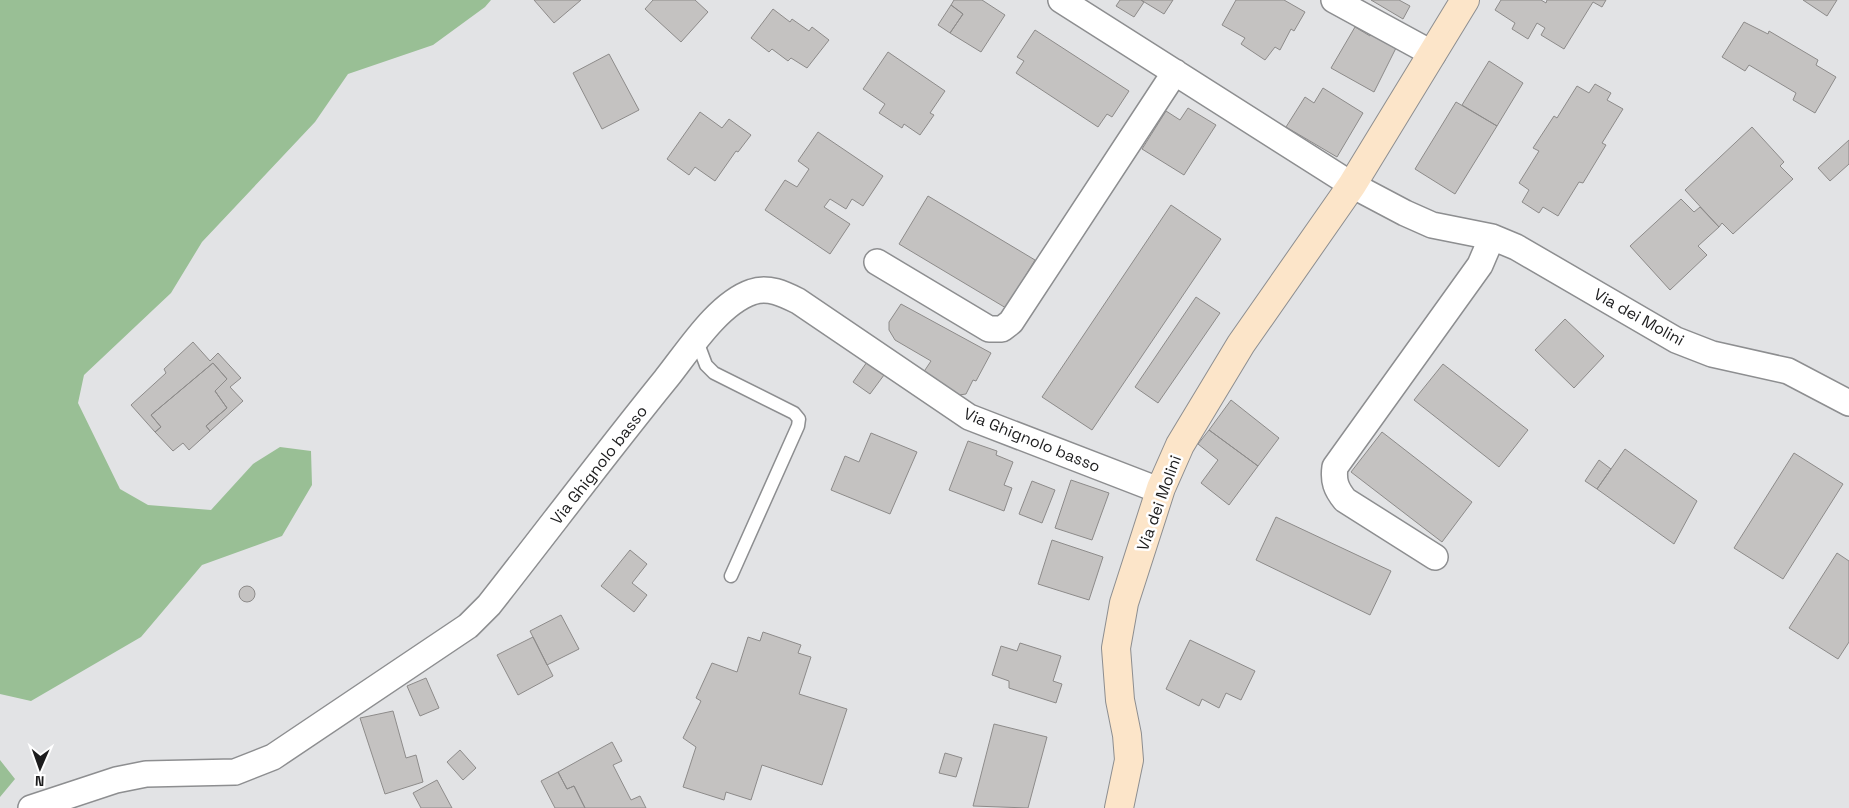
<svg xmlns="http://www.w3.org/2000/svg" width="1849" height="808" font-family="'Space Grotesk',sans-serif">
<rect width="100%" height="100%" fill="#e2e3e5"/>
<!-- forest -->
<path fill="#99bf95" d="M0,0H491L485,7L433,45L348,74L315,122L202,242L171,293L84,375L78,403L120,489L148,505L211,510L253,464L280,447L311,451L312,485L282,536L202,565L141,637L31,701L0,694Z
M0,760L15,779L0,797Z"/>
<!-- building -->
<path fill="#c4c2c1" stroke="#8d8b8a" d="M534,0H581L554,23Z
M653,0H695L708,12L681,42L645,9Z
M954,0H982L1005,15L981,52L950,33L963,14L951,5Z
M1120,0H1141L1144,2L1134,17L1116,6Z
M1141,0H1173L1164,14Z
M1236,0H1284L1305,12L1294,31L1291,29L1280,50L1275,47L1265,60L1241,44L1245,38L1222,25Z
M1371,0H1399L1410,6L1403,19Z
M1501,0H1541L1546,3L1547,0H1606L1602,7L1593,2L1564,49L1541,35L1545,28L1537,23L1528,39L1512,29L1515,23L1495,10Z
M1803,0H1837L1827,16Z
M951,5L963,14L950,33L938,25Z
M773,9L790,22L792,19L809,31L812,27L829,40L807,68L791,58L788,61L772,49L769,52L751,38Z
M1744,22L1768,34L1769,31L1818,60L1816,65L1836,77L1815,113L1793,100L1796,93L1749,65L1745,71L1722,57Z
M1355,27L1370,36L1372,32L1397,46L1374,92L1331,68Z
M1035,30L1129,91L1112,117L1107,114L1098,127L1016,73L1024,61L1017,57Z
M888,52L945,91L930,113L934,115L920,135L904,124L902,128L879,113L885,104L863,89Z
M609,54L639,110L602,129L573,73Z
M1489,61L1523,83L1497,126L1462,105Z
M1595,84L1611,93L1607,100L1623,109L1602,143L1606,145L1583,183L1579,182L1558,216L1543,207L1539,213L1522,202L1529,190L1519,183L1539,151L1533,148L1554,116L1557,118L1577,86L1589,93Z
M1323,88L1363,113L1337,157L1286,127L1305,97L1314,103Z
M1456,102L1497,126L1455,194L1415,169Z
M1188,108L1216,125L1184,175L1142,149L1166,111L1180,120Z
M700,112L722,128L729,119L751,135L738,152L736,151L715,181L695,167L689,175L667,159Z
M1752,127L1784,162L1780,166L1793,179L1733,234L1722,223L1719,227L1685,190Z
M818,132L883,176L863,206L852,199L846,209L830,199L824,207L850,224L830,254L765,210L785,180L797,187L809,169L798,161Z
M1849,140V164L1830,181L1818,168Z
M928,196L1035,260L1006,308L899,244Z
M1681,199L1694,212L1700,207L1719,227L1698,246L1707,255L1670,290L1630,246Z
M1171,205L1221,239L1092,430L1042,397Z
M1196,297L1220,313L1158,403L1135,387Z
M901,304L991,353L976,381L973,380L966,394L959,395L923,373L931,361L895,340L889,330V322Z
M1565,319L1604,356L1574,388L1535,350Z
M193,342L210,361L218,353L241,378L230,387L243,401L210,431L206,426L227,408L215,391L227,379L213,363L151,415L161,427L155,432L131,405L166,373L164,369Z
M867,362L884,375L870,394L853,382Z
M213,363L227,379L215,391L227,408L206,426L210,431L189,450L183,443L173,451L155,432L161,427L151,415Z
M1443,364L1528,430L1499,467L1414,400Z
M1231,400L1279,438L1258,466L1209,430Z
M1209,430L1258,466L1229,505L1201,483L1218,460L1198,444Z
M1382,432L1472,502L1442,542L1351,472Z
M871,433L917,452L890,514L831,490L845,456L859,462Z
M968,441L997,451L996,455L1013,462L1004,485L1012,488L1004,511L949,490Z
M1625,449L1697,501L1674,544L1597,489Z
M1794,453L1843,484L1783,579L1734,548Z
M1599,460L1611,469L1597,489L1585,481Z
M1071,480L1109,493L1092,540L1055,528Z
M1032,481L1055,490L1042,523L1019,514Z
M1276,517L1391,571L1370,615L1256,560Z
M1052,540L1103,557L1089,600L1038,584Z
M630,550L647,564L632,583L647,595L634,612L601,586Z
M1837,553L1849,561V642L1838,659L1789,628Z
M239 594a8 8 0 1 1 16 0a8 8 0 1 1-16 0Z
M561,615L579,649L547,665L530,631Z
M763,632L801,645L798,653L811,657L799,694L847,709L822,785L762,765L751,800L726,792L724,800L683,787L696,747L683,738L701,701L696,698L712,663L737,672L748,637L760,641Z
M533,637L553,676L518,695L497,655Z
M1190,640L1255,671L1241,700L1226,693L1219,708L1202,699L1199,706L1166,689Z
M1020,643L1061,656L1053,681L1062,684L1056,703L1009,688V681L992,675L1001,646L1017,651Z
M426,678L439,708L420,716L407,686Z
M393,711L406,758L416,755L423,782L385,794L360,718Z
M994,724L1047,737L1028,808L973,806Z
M612,742L622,761L613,765L631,800L640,796L646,808H585L574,786L567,789L558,772Z
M460,750L476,768L463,780L447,762Z
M945,753L962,758L956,777L939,773Z
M558,772L567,789L574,786L585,808H555L541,781Z
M437,780L452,808H421L413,793Z"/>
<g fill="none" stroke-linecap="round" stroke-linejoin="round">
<!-- lane casing -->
<g stroke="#8d8e90" stroke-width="15">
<path id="lane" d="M697,341L706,365L714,373L794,413L799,419L798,426L731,576"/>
</g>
<!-- street casing -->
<g stroke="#8d8e90" stroke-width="28">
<path id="street" d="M1061,0L1352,185L1405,213L1432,225L1492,237L1516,247L1676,340L1712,354L1788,371L1849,403
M1334,0L1433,54
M877,262L989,329H1002L1011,322L1175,72
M1435,557L1345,500C1336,489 1333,481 1335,467L1480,265L1492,237
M31,808L116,780L146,774L235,772L273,757L468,626L489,605C548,530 605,454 665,380C687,353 717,304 752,292C768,286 784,294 798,301L969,417L1148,486L1161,488"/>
</g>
<!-- secondary casing -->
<g stroke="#8d8e90" stroke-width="30">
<path id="secondary" d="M1119,808L1129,760L1127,735L1120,700L1116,648L1124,603L1161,488L1180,445L1241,344L1352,185L1465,0"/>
</g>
<!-- lane -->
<use href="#lane" stroke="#fff" stroke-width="12"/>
<!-- street -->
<use href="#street" stroke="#fff" stroke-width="25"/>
<!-- secondary -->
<use href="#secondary" stroke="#fce5c9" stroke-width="28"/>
</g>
<g text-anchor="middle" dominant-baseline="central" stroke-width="5" stroke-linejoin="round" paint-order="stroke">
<!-- street labels -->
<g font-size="16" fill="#1c1c1d" stroke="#fff">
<text transform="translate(1639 317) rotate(29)">Via dei Molini</text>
<text transform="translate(1032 440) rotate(22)">Via Ghignolo basso</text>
<text transform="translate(599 465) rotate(-52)">Via Ghignolo basso</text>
<text transform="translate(1159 503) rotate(-70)">Via dei Molini</text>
</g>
</g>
<!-- north arrow -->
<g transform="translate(40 768) rotate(182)" stroke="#ffffff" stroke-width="4" paint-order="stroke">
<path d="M0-4L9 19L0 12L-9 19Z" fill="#1c1c1d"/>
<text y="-8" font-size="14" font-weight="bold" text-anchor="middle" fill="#1c1c1d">N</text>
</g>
</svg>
